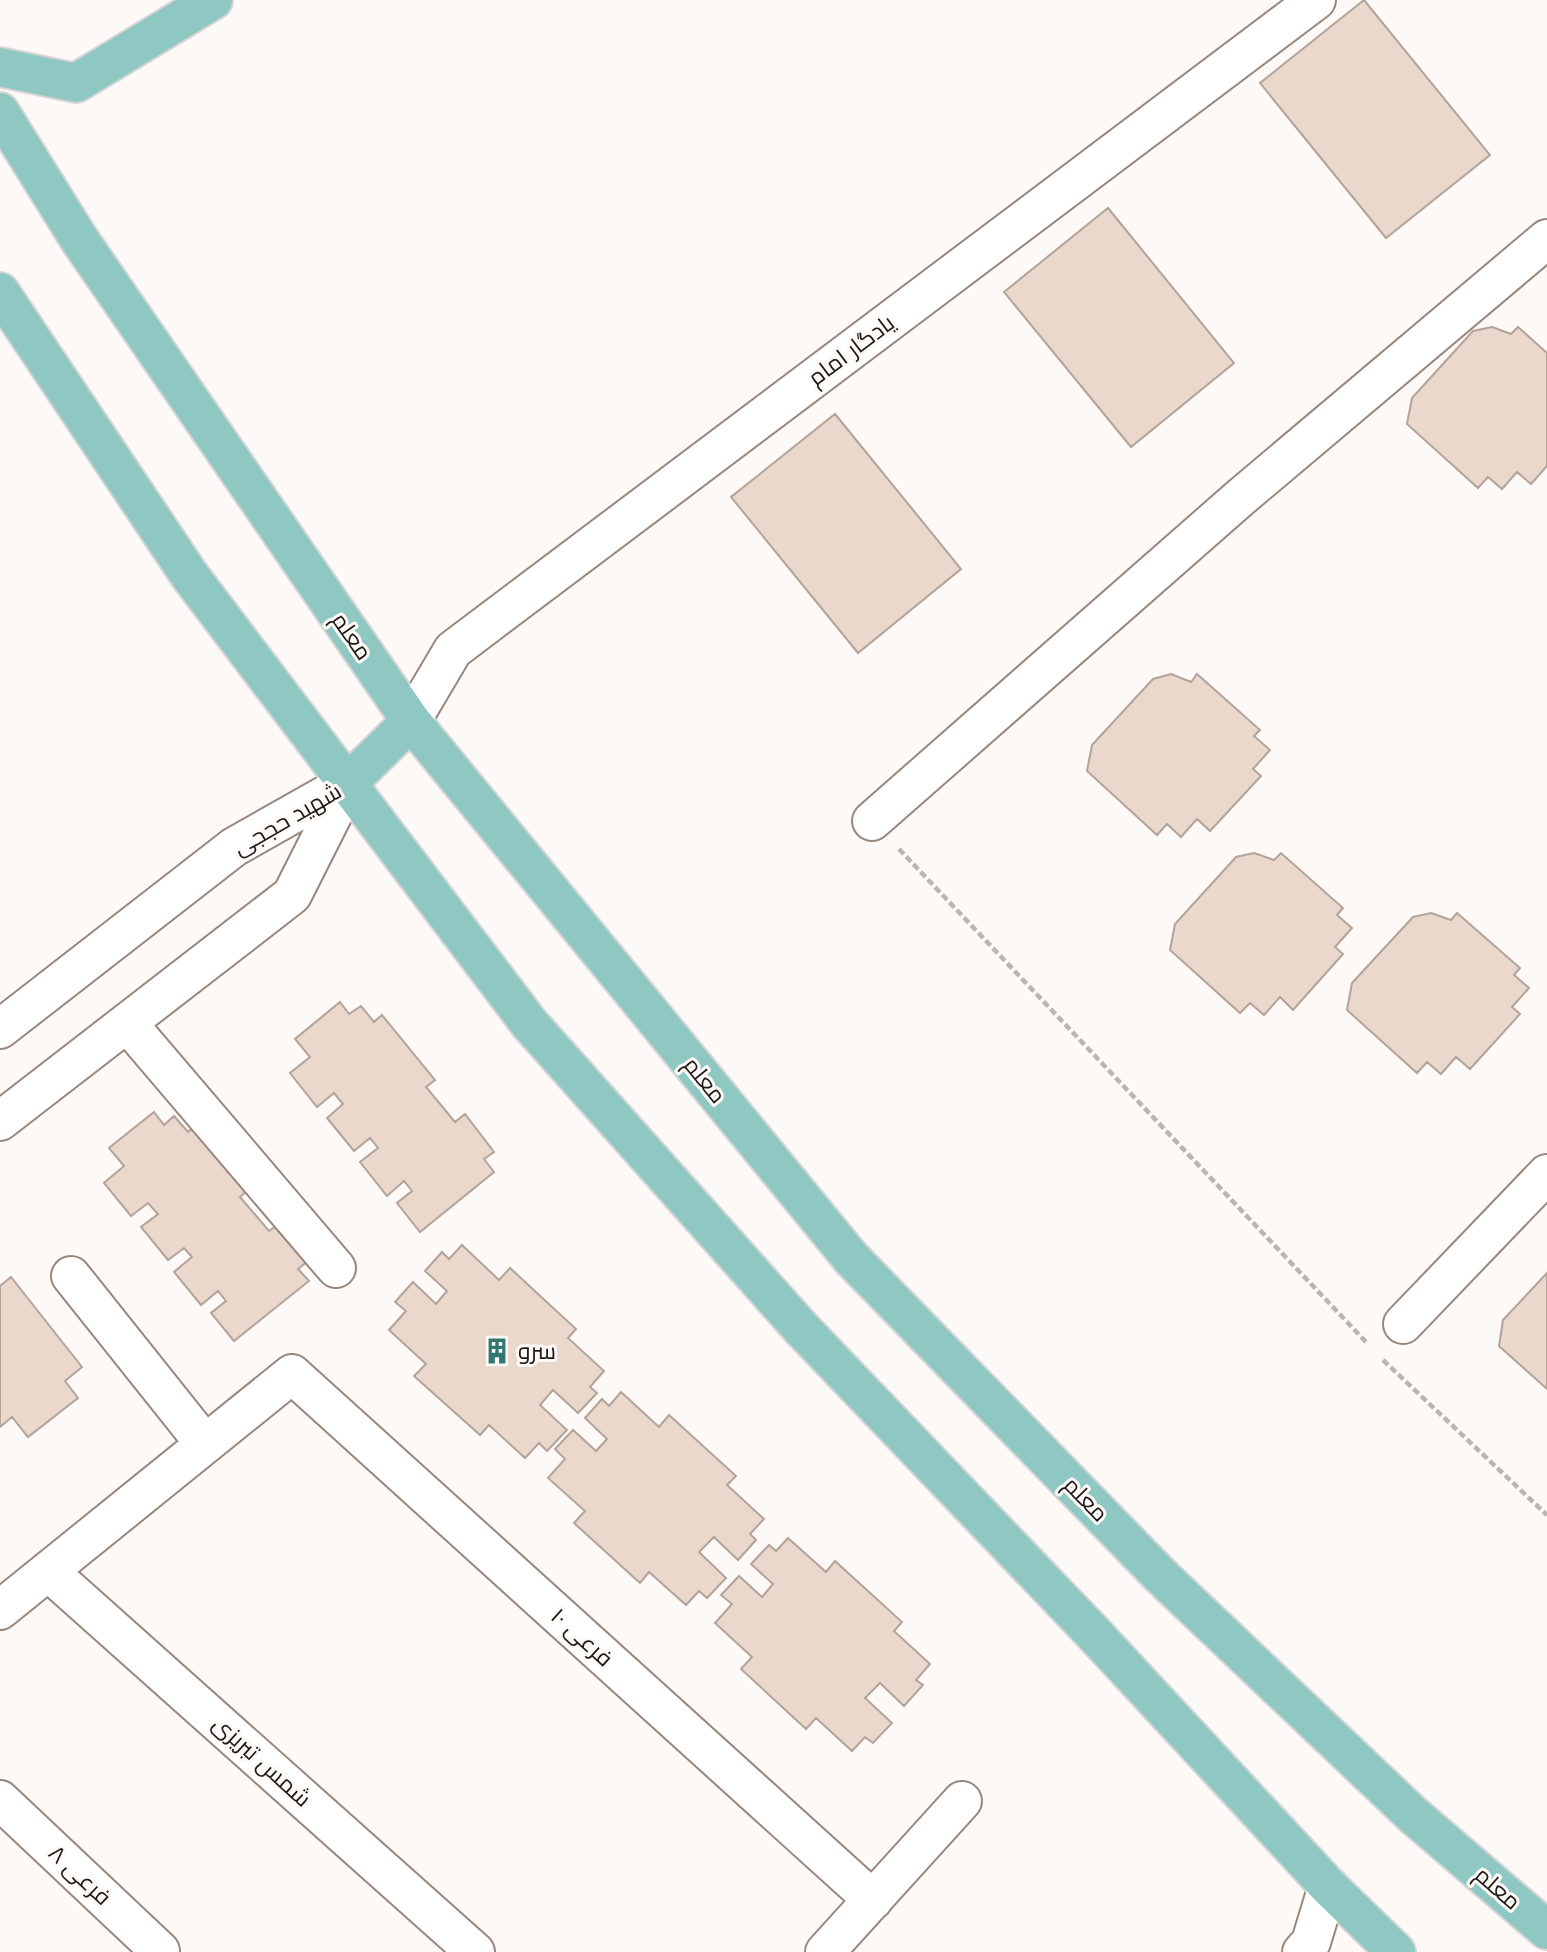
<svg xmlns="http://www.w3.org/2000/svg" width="1547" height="1952" font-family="Helvetica,Cairo,sans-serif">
<rect width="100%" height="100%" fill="#fcf9f7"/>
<!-- building -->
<path fill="#ead8cd" stroke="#b4a399" stroke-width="2" d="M1364,0L1490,155L1386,238L1260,83Z
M1108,208L1234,363L1131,447L1004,292Z
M1492,327L1511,334L1518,327L1547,353V466L1531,484L1517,472L1502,489L1488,477L1478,488L1407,424L1412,398L1473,331Z
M835,414L961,569L858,653L731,497Z
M1171,674L1191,682L1197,674L1260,730L1254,736L1270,750L1253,769L1261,776L1210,831L1197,819L1181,837L1167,824L1157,835L1087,771L1092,745L1153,679Z
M1254,853L1274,860L1281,853L1343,908L1337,915L1352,928L1335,947L1343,954L1293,1010L1280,997L1264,1015L1250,1003L1240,1013L1170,950L1175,924L1236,857Z
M1431,913L1451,920L1457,913L1520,968L1514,975L1529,988L1512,1007L1520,1014L1470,1069L1456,1057L1441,1074L1427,1062L1417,1073L1347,1010L1352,983L1413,917Z
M340,1002L349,1014L361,1006L374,1022L382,1015L435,1080L426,1087L455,1122L465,1114L494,1152L484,1159L494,1172L420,1232L397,1203L412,1191L404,1181L387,1196L360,1162L378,1148L370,1138L354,1151L327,1118L343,1104L334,1093L317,1107L290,1073L310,1057L295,1039Z
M154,1112L164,1125L174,1116L188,1132L196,1125L249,1189L240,1197L269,1231L279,1224L308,1261L298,1269L309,1281L234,1341L211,1313L226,1301L218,1291L201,1305L174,1272L192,1257L184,1248L168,1260L141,1227L158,1214L148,1203L131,1216L104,1183L124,1166L109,1148Z
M462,1245L499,1280L510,1268L576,1329L568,1338L604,1371L590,1387L597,1393L578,1413L553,1390L540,1405L567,1430L547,1451L539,1443L525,1458L489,1425L480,1435L414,1376L426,1364L389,1330L406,1311L395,1302L413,1282L436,1304L447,1291L425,1271L442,1252L449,1259Z
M1547,1273V1389L1499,1346L1503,1320Z
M11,1277L82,1367L65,1381L78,1398L28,1437L12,1417L0,1427V1286Z
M621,1392L659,1427L669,1415L736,1476L727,1485L764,1519L750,1534L756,1540L738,1560L714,1537L699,1552L726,1578L707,1598L699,1591L686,1605L649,1572L640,1583L574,1523L585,1511L548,1478L565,1459L555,1449L573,1430L596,1451L607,1439L585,1418L602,1399L609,1406Z
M788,1538L826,1572L835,1561L902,1622L894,1631L930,1664L916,1680L923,1685L904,1706L880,1683L865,1698L892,1723L873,1743L865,1737L852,1751L816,1718L806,1729L741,1669L752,1657L715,1623L732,1604L721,1595L739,1576L762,1597L773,1584L751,1564L769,1545L776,1551Z"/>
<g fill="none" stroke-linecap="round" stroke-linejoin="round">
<!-- minor casing -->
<g stroke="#98877d" stroke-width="42">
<path id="minor" d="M411,721L453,650L1316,0
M872,821L1241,497L1547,239
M128,1024L336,1268
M0,1029L234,847L349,782
M0,1121L292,895L349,782
M71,1276L205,1444
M1403,1324L1547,1174
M48,1571L475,1952
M0,1610L292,1374L873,1900
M0,1800L160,1951
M825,1952L962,1801
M1302,1952L1311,1942L1328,1886"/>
</g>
<!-- major casing -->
<g stroke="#d6d5d5" stroke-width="42">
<path id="major" d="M0,67L76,83L213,0
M0,112L79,239L411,721L851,1258L1160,1575L1412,1814L1547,1930
M0,292L190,576L529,1023L800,1327L1097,1637L1328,1886L1396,1952
M349,782L411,721"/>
</g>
<!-- path -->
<path stroke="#b9b5b2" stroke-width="4.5" stroke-dasharray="7 3.5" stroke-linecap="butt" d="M899,849L1367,1343
M1383,1360L1547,1515"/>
<!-- minor -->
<use href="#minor" stroke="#fff" stroke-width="38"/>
<!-- major -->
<use href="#major" stroke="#8fc8c2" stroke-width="38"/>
</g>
<!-- icons -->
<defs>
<g id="building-bare" transform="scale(2.1)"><path d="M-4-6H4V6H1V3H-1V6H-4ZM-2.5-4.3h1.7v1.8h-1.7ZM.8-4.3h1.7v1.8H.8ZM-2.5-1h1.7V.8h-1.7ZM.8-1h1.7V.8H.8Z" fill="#317871" stroke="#fcf9f7" stroke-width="2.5" paint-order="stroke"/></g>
</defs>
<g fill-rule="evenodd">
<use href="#building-bare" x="497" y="1351"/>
</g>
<g text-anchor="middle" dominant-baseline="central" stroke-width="6" stroke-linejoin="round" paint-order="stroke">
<!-- street labels -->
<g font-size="23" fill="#1e1814" stroke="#fcf9f7">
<text transform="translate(851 350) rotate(-37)">یادگار امام</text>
<text transform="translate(352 636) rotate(55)">معلم</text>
<text transform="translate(287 819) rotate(-30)">شهید حججی</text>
<text transform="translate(705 1080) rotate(51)">معلم</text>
<text transform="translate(1086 1499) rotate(46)">معلم</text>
<text transform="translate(582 1637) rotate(42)">فرعی ۱۰</text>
<text transform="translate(262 1761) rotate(42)">شمس تبریزی</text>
<text transform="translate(80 1875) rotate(43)">فرعی ۸</text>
<text transform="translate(1498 1888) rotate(41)">معلم</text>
</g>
<!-- poi labels -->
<g font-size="23" fill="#1e1814" stroke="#fcf9f7" text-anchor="start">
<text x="518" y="1351">سرو</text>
</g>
</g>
</svg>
